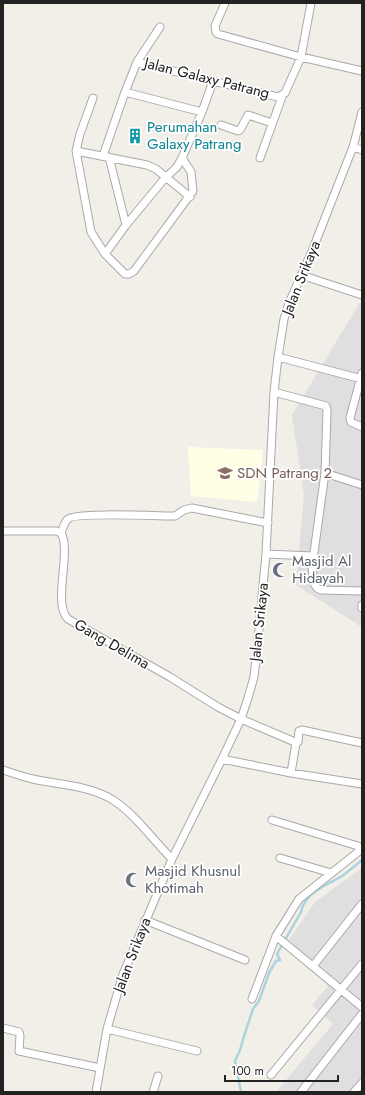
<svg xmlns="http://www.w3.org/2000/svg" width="365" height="1095" font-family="Jost,sans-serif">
<rect width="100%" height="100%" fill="#f2efe9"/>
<!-- residential -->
<path fill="#e0dfdf" d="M362,299V627L296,585L304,495L292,415Z
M362,868V1092H276L333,1024L312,1005L328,986L285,946L315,902Z"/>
<!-- education -->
<path fill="#ffffe5" d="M188,447L263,450L257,502L191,496Z"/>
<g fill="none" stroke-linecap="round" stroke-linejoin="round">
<!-- stream -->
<path stroke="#aad3df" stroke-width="2.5" d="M241,1092L235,1061L240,1050L245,1033L253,1009L259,1001L269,973L276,961L280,960L277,954L301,912C305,892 327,885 342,876C349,871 356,865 362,860"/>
<!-- street casing -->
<g stroke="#a9a9a9" stroke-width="9">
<path id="street" d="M225,3L215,26L216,32L218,34L301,57L311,3
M160,27L137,62L278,97L285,93L301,57L362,71
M125,92L202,112
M93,98L80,134L76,151L91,232L105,254
M221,125L238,131L240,130L248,115L272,123
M353,147L362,150
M76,151L147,165L156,169L190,197
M103,156L125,92L137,62
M109,157L126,225
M182,158L191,172L193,191L134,271L129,274H125L105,254L126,225L165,178L177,167L182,158L202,112L213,81
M260,158L283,94
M301,275L362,295
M278,357L362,379
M362,373L350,418L351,422L362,427
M274,392L326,406L327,410L325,473L312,567L314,583L317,588L321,590L362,591
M325,473L362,485
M3,531H56L61,533C72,551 52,604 68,619L170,677L218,707L241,719L295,742H298L299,731L302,730L362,743
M61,533C63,529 64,522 68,519C74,512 160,516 175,516L184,510L192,508L268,523
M266,554L313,556
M362,605V608
M222,759L291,773L362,784
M3,770C13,773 23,777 33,779C59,785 89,785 113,800C136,815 152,839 172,859
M291,773L296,743
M280,858L331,873
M145,920L245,960
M276,936L362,1007
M313,966L362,904
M252,999L276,936L299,899L358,852L360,848L358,846L272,820
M3,1028L19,1032L20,1036L19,1051L100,1068
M107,1029L197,1051
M271,1075L362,964
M96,1092L107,1029L123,974L172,859L222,759L241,719L248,698L254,677L257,650L266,554L274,392L278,357L284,319L289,303L312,251L353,147L362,112
M153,1092L158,1076
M301,1092L362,1014
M354,1092L362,1083"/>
</g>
<!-- street -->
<use href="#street" stroke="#fff" stroke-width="7"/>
</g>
<!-- icons -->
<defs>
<g id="building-bare" transform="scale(1.2)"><path d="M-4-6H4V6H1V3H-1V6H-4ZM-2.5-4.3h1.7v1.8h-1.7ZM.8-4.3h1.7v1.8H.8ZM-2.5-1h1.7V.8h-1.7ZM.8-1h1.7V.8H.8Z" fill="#0f9aa8" stroke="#fff" stroke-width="2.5" paint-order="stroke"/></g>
<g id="school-bare" transform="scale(1.2)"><path d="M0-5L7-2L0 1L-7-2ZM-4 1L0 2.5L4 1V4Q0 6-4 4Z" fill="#8d6e63" stroke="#fff" stroke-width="2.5" paint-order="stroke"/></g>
<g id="mosque-bare" transform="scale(1.2)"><path d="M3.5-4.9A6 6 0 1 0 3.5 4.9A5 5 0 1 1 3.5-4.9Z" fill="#6b7280" stroke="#fff" stroke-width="2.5" paint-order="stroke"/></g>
</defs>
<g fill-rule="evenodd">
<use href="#building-bare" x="135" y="136"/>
<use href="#school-bare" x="225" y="473"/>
<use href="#mosque-bare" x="280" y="570"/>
<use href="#mosque-bare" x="133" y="880"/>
</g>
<g text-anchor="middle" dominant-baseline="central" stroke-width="3.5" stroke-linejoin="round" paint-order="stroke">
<!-- street labels -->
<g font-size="15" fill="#222" stroke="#fff">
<text transform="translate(207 78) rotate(14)">Jalan Galaxy Patrang</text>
<text transform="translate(301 278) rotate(-68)">Jalan Srikaya</text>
<text transform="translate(259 622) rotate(-84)">Jalan Srikaya</text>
<text transform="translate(112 644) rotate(30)">Gang Delima</text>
<text transform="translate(132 955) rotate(-69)">Jalan Srikaya</text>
</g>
<!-- culture labels -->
<g font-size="15" fill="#0d838f" stroke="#fff" text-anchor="start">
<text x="147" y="127">Perumahan<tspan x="147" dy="17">Galaxy Patrang</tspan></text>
</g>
<!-- education labels -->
<g font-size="15" fill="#785e54" stroke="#fff" text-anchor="start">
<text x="237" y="473">SDN Patrang 2</text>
</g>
<!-- worship labels -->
<g font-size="15" fill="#5b616d" stroke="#fff" text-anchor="start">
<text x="292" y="561">Masjid Al<tspan x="292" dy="17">Hidayah</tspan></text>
<text x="145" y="871">Masjid Khusnul<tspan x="145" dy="17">Khotimah</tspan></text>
</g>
</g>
<!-- border -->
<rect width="365" height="1095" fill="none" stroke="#222222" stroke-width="8"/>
<!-- scale -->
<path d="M225 1075v6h113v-6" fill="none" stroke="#222222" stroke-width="2"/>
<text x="231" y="1075" font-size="12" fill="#222222" stroke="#ffffff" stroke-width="3" paint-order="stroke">100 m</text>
</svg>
